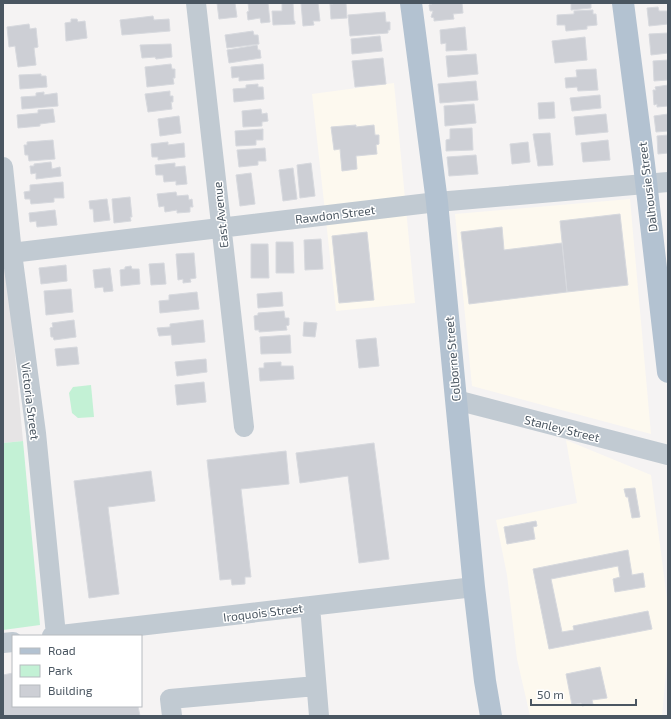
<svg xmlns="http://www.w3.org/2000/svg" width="671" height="719" font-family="'Exo 2',sans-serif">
<rect width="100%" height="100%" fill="#f5f3f3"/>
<!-- commercial -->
<path fill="#fdf9ef" d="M394,83L415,303L336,311L312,94Z
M630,199L651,434L472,386L455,214Z
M566,440L651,475L668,607V651L662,716H530L517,659L507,575L496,520L577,503Z"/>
<!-- education -->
<path fill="#e6e4e5" d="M3,270H7L23,441L3,443Z"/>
<!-- green -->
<path fill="#c3f1d5" d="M91,385L94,417L78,418L72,413L69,393L73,387Z
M23,441L40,625L3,630V443Z"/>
<!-- building -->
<path fill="#cdcfd5" stroke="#d7d9de" d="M217,3H235L237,17L219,19Z
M248,3H268L270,22L261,23L260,18L248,20L247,12L249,11Z
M282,3H293L294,21H295V24L273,25L272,11H282Z
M301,3H318L320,21H313L314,25L303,26Z
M333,3H346L347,18L331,19L330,4H333Z
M430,3H462L463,13L453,14L454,19L434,21V18L431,17L433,11H430L429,5L432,4Z
M571,3H591V8L571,10Z
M658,7L659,11H668V24L649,26L647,8Z
M593,10V14H596L597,25L587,26V29L566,31L565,25H557V15L574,14V11Z
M385,12L386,22H390V30H388V33L350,36L348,15Z
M153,16L154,20L169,19L170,31L122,35L120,20Z
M71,19H77L78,22L85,21L87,38L66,41L65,23L71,22Z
M29,24L30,29L36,28L38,47L34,48L36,65L18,67L15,46L9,47L7,27Z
M465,27L467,50L446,51V43L441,44L440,30Z
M253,31L254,35H258L259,44L227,48L225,35Z
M668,33V53L651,55L649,34Z
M380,36L382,51L352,54L351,39Z
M585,37L587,60L555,63L552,41Z
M171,44L172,57L156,59L155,57L142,58L140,45Z
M257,45L258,50H260L261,58L229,63L227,50Z
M476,54L478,74L448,77L446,56Z
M383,58L386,84L355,87L352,61Z
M668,60V80L654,81L653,61Z
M171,64L172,69H175V78H173L174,84L147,87L145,67Z
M263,64L264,79L239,81V77L232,78L231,67Z
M596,69L598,90L578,91L577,87L566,88L565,78L577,77L576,70Z
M41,74V76H46L47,87L20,89L19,75Z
M476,81L478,100L440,103L438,84Z
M258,84V87H263L264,99L234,102L233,89L246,88V85Z
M668,85V106L657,107V104L654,105L653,90H656L655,87Z
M170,91V96H173V102H171L172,109L148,112L145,94Z
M44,92V95L57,93L58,106L22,109L21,97L36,96V93Z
M600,95L601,108L572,111L570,98Z
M554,102L555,118L539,119L538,103Z
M474,104L476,123L445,126L444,106Z
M53,109L55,122L40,124V126L18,128L17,115L38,113V110Z
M261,109L262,114L267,113L268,121L262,122V126L243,127L242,111Z
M606,114L608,132L576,135L574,117Z
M668,114V131L656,132L654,116Z
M179,116L181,133L160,136L158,119Z
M356,125V127L374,125L375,135H379V144L376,145L377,154L356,156L357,169L342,171L340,149L334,150L331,127Z
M472,128L473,150L446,151V140L450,139V129Z
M263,129V140H256V145L236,146L235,131Z
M550,133L553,165L538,166L533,134Z
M668,135V153L658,154L657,136Z
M53,140L55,159L29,161L28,155H25L24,145H27V142Z
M608,140L610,160L583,162L581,143Z
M168,142V145L184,143L185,157L158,160V157H152L151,144Z
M528,142L530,162L512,164L510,144Z
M265,148L266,161H258V165L239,167L237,150Z
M476,155L478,174L449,176L447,157Z
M51,162L52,169L60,167L61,176L36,179V173L31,174L30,166H34V164Z
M175,163V167L185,166L187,184L176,185V181L164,182L163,175H156L155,165Z
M311,163L315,196L300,198L297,165Z
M293,168L297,199L283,201L279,170Z
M251,173L255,204L240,206L236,175Z
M63,182L64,198H54V202L31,204L30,199H25L24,192L30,191V185Z
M176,192L177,196L188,195L189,200L192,199L193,207H190V212L177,213V210L165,212L164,206L159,207L157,194Z
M130,197L132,217H130L131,221L114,223L112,199Z
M107,199L110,220L94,222L93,209H90L89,201Z
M55,210L57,225L37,227L36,221L30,222L29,213Z
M620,214L628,285L567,292L560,221Z
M502,227L504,250L562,243L567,292L469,304L461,232Z
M367,232L374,300L339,303L332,236Z
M321,239L323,269L305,270L304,240Z
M276,242H293L294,273H276Z
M251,244H268L269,278H251Z
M194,253L196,278L190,279L191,282L183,283V279L178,280L176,254Z
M164,263L166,284L151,285L149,264Z
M66,265L67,281L41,284L39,268Z
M131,266L132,269H139L140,284L121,286L120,270L125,269V267Z
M110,268L113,291L104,292L103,287L95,288L93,270Z
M71,289L73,312L46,315L44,291Z
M197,292L199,309L160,313L159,301L169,300V295Z
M282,292L283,306L258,308L257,294Z
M284,311L285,318H289V325L286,326L287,330L259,332V330H255L254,316L258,315V313Z
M74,320L76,337L54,340L53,337H51L50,328L53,327L52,323Z
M203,320L205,342L172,345L171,335L159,336L157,328L170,327V324Z
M304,322L317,323L315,337L303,336Z
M290,335L291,353L261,354L260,337Z
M376,338L379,366L359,368L356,340Z
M77,347L79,364L57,366L55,349Z
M206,359L207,372L177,376L175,362Z
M281,362V366H293L294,379L260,381L259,368H264V363Z
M204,382L206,402L177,405L175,385Z
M374,443L389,559L359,563L348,476L300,483L296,453Z
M286,451L289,484L241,489L251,577H245V584L232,585L231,579L220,580L207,460Z
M151,471L155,501L108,507L119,594L89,598L74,481Z
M635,488L640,517L632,518L628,497H626L624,489Z
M536,521L537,526L533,527L535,539L507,544L504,527Z
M628,550L632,575L643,573L645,587L615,592L613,579L620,577L618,566L551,579L562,632L574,630L573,626L648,611L652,629L549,649L533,569Z
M600,667L607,698L592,700L593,704L582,706L581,703L572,705L566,674Z
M13,673V706H138L140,716H3V675Z"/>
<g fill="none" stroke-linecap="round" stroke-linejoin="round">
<!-- minor -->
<path stroke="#c1cad2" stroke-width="20" d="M196,3L244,427
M3,167L12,253L36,433L56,635
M3,254L437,202L668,182
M456,400L668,455
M310,606L319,716
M52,636L474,587
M3,643L13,642
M172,716L170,699L316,686"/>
<!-- major -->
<path stroke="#b3c2d1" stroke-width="22" d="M411,3L437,202L474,587L485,681L491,716
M623,3L644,164L668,372"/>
</g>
<g text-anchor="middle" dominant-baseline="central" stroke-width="3" stroke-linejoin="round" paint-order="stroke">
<!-- street labels -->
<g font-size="12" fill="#4a5661" stroke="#fff">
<text transform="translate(647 187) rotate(-97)">Dalhousie Street</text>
<text transform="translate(335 214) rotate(-7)">Rawdon Street</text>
<text transform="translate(220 215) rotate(-96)">East Avenue</text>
<text transform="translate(452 359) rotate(-95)">Colborne Street</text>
<text transform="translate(31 401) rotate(83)">Victoria Street</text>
<text transform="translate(562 428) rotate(14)">Stanley Street</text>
<text transform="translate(263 612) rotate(-7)">Iroquois Street</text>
</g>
</g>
<!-- border -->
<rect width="671" height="719" fill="none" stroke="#4a5661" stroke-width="8"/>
<!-- legend -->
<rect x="12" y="635" width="130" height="72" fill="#ffffff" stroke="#b7bbc0"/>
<rect x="20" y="648" width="20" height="6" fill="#b3c2d1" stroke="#b7bbc0"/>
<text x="48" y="655" font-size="12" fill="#4a5661">Road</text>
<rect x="20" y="665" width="20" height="12" fill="#c3f1d5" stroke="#b7bbc0"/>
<text x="48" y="675" font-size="12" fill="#4a5661">Park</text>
<rect x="20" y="685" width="20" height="12" fill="#cdcfd5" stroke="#b7bbc0"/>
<text x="48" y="695" font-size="12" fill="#4a5661">Building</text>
<!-- scale -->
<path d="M531 699v6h105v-6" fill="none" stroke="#4a5661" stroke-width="2"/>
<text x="537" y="699" font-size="12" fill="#4a5661" stroke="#ffffff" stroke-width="3" paint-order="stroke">50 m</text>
</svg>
